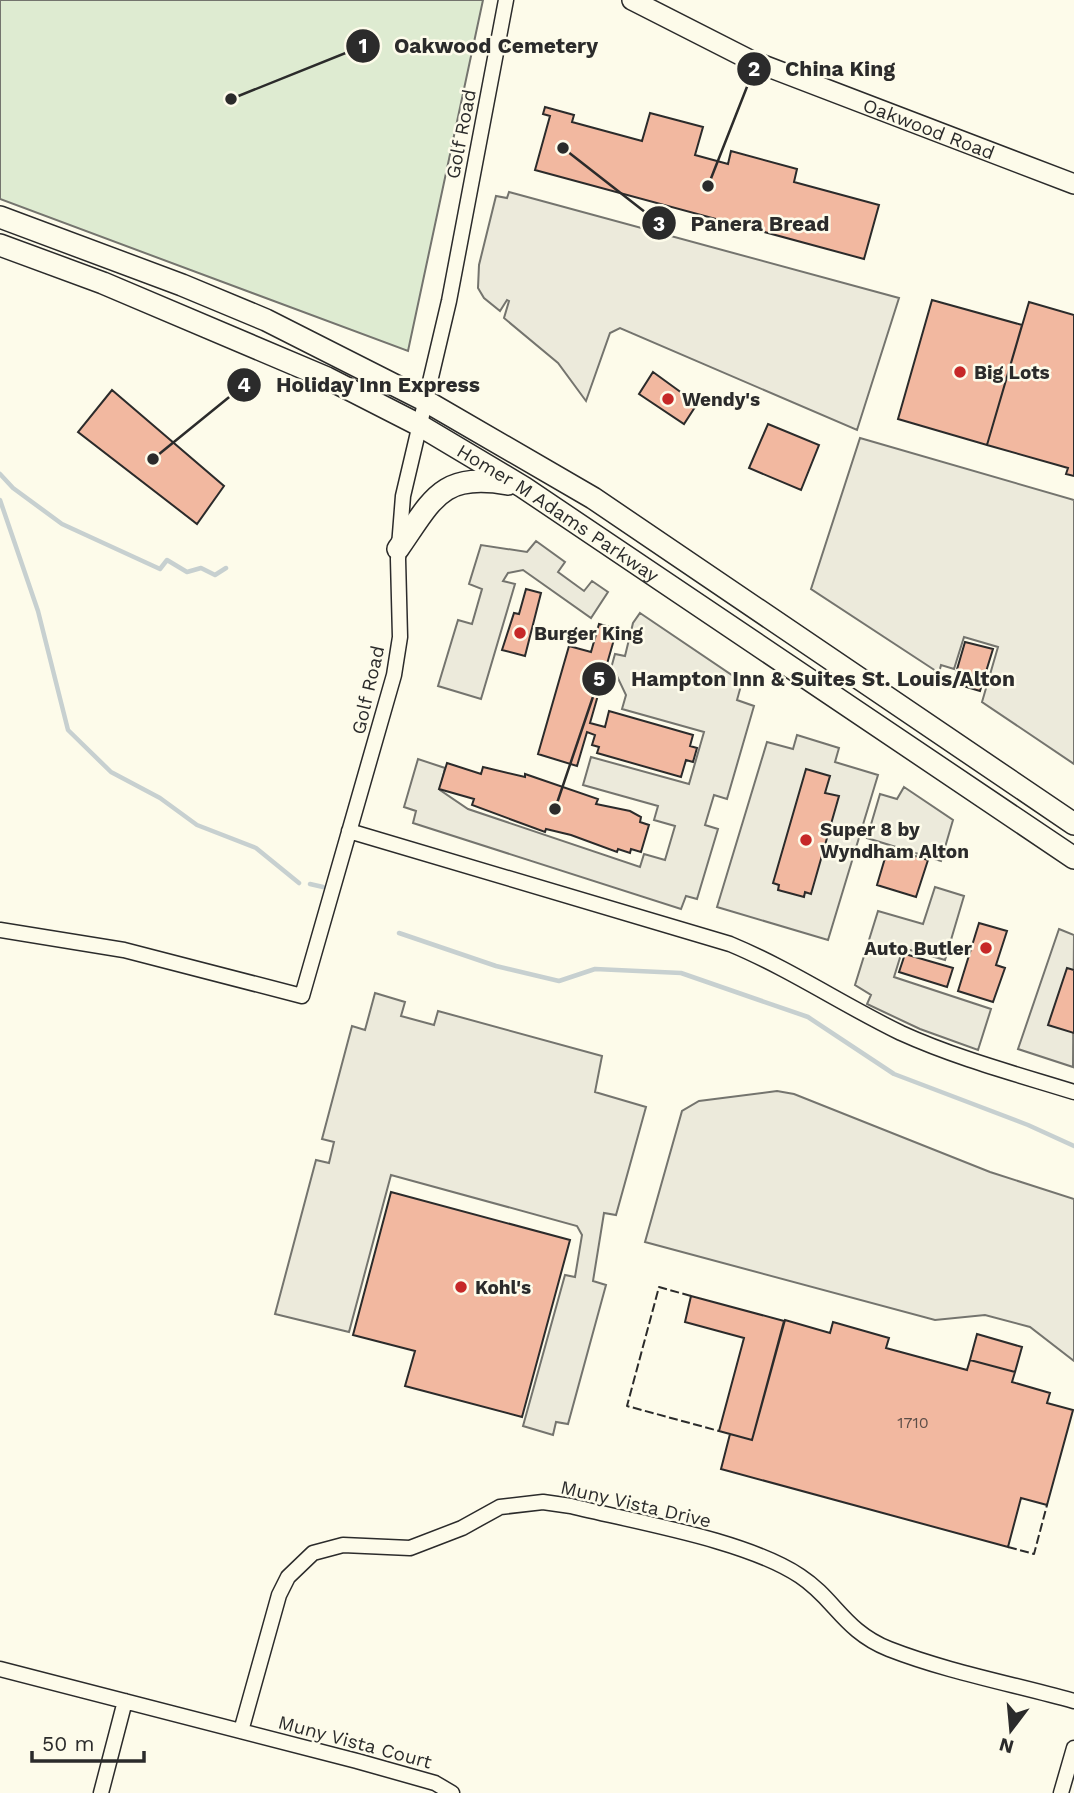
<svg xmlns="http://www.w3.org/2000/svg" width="1074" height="1793" font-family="'Work Sans',sans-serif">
<rect width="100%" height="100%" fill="#fdfbea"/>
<!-- green -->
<path fill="#deebd1" stroke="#74746e" stroke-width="2" d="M0,0H483L408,351L0,199Z"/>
<!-- parking -->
<path fill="#eceadb" stroke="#74746e" stroke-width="2" d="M509,192L899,298L857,430L620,328L610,333L586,401L558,363L504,318L509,301L507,300L500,311L484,298L478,288L479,265L496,196L507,198Z
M860,438L1074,500V764L982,702L998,647L964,637L954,669L941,665L939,673L811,589Z
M536,541L565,562L558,572L584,591L592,581L608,592L591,618L523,570L508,573L503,581L515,584L481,699L438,686L458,620L472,624L482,589L469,584L481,545L527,552Z
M640,613L742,682L737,700L754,706L727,799L714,795L705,825L718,829L697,899L686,896L681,909L413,823L416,811L404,807L418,759L445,768L440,790L468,809L640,867L644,854L665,860L675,826L654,820L658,806L583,785L591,757L689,784L704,732L622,709L626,695L616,674L610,672L615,654L625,656L633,623Z
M797,735L839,748L835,762L878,775L828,940L717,907L767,742L793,749Z
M904,787L953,820L941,861L867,838L880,794L897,799Z
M935,887L964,896L945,960L903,948L894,977L991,1009L978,1050L920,1029L867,1004L871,995L855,985L878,911L923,924Z
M1059,929L1074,935L1073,1067L1018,1049Z
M375,993L405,1002L401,1016L434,1025L438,1011L602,1056L595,1092L646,1107L616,1215L604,1213L593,1281L606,1285L568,1424L556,1422L553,1435L523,1426L565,1275L575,1277L582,1235L577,1226L391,1175L349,1332L275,1314L316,1160L329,1163L334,1142L322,1139L352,1026L365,1030Z
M777,1091L794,1094L990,1172L1074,1199V1361L1030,1327L985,1315L935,1320L645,1242L682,1111L699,1101Z"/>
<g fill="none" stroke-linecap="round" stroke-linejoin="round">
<!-- stream -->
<path stroke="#c7d0d0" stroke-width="4.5" d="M0,474L13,488L62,524L160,569L167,560L187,572L201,568L215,575L226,568
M0,500L38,611L68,730L111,772L160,798L197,825L256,848L299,883
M310,884L323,887
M399,933L496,966L559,981L595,969L681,973L808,1017L894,1074L1028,1125L1074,1146"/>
</g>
<!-- building -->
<path fill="#f2b8a0" stroke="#2b2b2b" stroke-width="2" d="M545,107L574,115L572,122L642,141L650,113L703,127L695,155L728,164L731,151L797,169L794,182L879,205L864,259L535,170L550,116L543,114Z
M932,300L1022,325L987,445L898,419Z
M1029,302L1074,315V476L1066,474L1068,468L987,445Z
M653,372L697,404L684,424L639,394Z
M112,390L224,486L197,524L78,432Z
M768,424L819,445L801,490L749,468Z
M526,589L541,593L525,656L502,650L514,613L519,614Z
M599,624L617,629L590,723L605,727L609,711L693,735L690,746L697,748L693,762L686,760L681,777L597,753L599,747L592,745L595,735L587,732L577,766L538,754L569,646L591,652Z
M965,642L993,649L980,691L953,683Z
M447,763L481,774L483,767L525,777V774L598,799L596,804L630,811L641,817L640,822L649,825L641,852L631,849L630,853L618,849L617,852L571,835L546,829L545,832L472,805L474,799L439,789Z
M806,769L830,776L825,793L839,796L811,894L805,892L804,897L778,890L779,885L773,883Z
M888,848L928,860L916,897L877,885Z
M979,923L1007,931L996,965L1005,968L993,1002L958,991Z
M905,954L953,968L947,987L899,972Z
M1067,968L1074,970V1033L1048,1025Z
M391,1192L570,1240L522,1417L405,1386L415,1351L353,1335Z
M691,1296L784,1321L752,1440L719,1431L744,1338L685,1322Z
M785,1320L830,1333L833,1322L889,1338L886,1348L967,1370L970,1360L1015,1372L1012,1382L1050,1393L1047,1403L1073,1410L1047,1505L1021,1498L1008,1547L721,1469L730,1434L752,1440Z
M977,1334L1022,1347L1015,1372L970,1360Z"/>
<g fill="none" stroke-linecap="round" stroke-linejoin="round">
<!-- street casing -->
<g stroke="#2b2b2b" stroke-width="17">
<path id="street" d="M349,831L730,944C790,969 843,1005 901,1033C956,1058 1016,1074 1074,1092
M0,930L124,950L302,996L394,675L400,637L398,559L403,496L449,301L506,0
M0,1669L357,1761L435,1783L452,1793
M241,1731L279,1595L288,1577L313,1553L343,1545L410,1548L462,1528L500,1507L543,1502L571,1506C635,1522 746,1540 800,1576C835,1599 844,1631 889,1649C948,1672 1013,1684 1074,1701
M101,1793L125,1701
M1061,1793L1074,1748"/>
</g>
<!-- secondary casing -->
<g stroke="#2b2b2b" stroke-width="22">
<g id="secondary">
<path id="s1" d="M632,0L750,60L1074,184"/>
</g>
</g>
<!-- primary casing -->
<g stroke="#2b2b2b" stroke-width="24">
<g id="primary">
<path d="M0,217L182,285L266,320L424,400L593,498L1074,824"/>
<path id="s2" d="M0,245L103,283L327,378L419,425L523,487L1074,858"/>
<path d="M398,549C433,499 441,472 508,484"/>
</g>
</g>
<!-- street -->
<use href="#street" stroke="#fdfbea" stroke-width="14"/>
<!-- secondary -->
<use href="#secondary" stroke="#fdfbea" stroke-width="19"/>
<!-- primary -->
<use href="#primary" stroke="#fdfbea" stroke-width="21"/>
<!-- fence -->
<path stroke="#2b2b2b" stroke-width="2" stroke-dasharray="9 3.5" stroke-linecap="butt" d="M691,1296L659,1287L627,1406L719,1431
M1008,1547L1034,1554L1047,1505"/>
</g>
<!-- markers -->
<g fill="#c62828" stroke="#fdfbea" stroke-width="2.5">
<circle cx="960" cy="372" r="7"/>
<circle cx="668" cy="399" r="7"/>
<circle cx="520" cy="633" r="7"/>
<circle cx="806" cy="840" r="7"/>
<circle cx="986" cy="948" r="7"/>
<circle cx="461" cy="1287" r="7"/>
</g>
<g text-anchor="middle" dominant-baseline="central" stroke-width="5" stroke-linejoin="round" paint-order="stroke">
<!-- number labels -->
<g font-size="16" fill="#5d4e48">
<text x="913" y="1422">1710</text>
</g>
<!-- street labels -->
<g font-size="19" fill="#2b2b2b" stroke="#fdfbea">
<text stroke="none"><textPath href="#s1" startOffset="324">Oakwood Road</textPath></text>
<text transform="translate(461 134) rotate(-79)">Golf Road</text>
<text stroke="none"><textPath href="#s2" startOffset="621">Homer M Adams Parkway</textPath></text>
<text transform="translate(368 690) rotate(-77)">Golf Road</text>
<text transform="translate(636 1504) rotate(13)">Muny Vista Drive</text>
<text transform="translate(355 1742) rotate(15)">Muny Vista Court</text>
</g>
<!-- poi labels -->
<g font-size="19" font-weight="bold" fill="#2b2b2b" stroke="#fdfbea" text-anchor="start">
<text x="974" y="372">Big Lots</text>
<text x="682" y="399">Wendy's</text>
<text x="534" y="633">Burger King</text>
<text x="820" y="829">Super 8 by<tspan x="820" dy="22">Wyndham Alton</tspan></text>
<text x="972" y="948" text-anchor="end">Auto Butler</text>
<text x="475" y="1287">Kohl's</text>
</g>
</g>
<!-- callouts -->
<path fill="none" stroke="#2b2b2b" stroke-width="2.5" d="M231 99L363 46M708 186L754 69M563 148L659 223M153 459L244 385M555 809L599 679"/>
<g fill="#2b2b2b" stroke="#fdfbea" stroke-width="2.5">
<circle cx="231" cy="99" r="7"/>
<circle cx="708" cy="186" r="7"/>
<circle cx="563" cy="148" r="7"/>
<circle cx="153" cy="459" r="7"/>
<circle cx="555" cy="809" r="7"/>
<circle cx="363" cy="46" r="18"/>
<circle cx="754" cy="69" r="18"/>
<circle cx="659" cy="223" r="18"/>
<circle cx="244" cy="385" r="18"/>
<circle cx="599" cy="679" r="18"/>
</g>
<g font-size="21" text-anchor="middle" font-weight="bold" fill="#fff">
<text x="363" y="53">1</text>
<text x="754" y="76">2</text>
<text x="659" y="231">3</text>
<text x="244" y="392">4</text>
<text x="599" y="686">5</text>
</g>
<g font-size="21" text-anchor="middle" font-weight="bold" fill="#2b2b2b" stroke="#fdfbea" stroke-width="5" stroke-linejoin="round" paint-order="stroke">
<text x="496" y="53">Oakwood Cemetery</text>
<text x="840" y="76">China King</text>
<text x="760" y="231">Panera Bread</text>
<text x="378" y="392">Holiday Inn Express</text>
<text x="823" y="686">Hampton Inn &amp; Suites St. Louis/Alton</text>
</g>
<!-- north arrow -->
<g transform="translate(1011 1730) rotate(196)" stroke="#fdfbea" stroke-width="5" paint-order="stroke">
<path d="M0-5L12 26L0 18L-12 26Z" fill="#2b2b2b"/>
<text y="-10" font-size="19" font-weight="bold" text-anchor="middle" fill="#2b2b2b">N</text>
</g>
<!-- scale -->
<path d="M32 1751v10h112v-10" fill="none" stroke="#2b2b2b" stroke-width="3.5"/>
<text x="42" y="1751" font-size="21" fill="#2b2b2b" stroke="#fdfbea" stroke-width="5" paint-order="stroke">50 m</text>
</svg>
